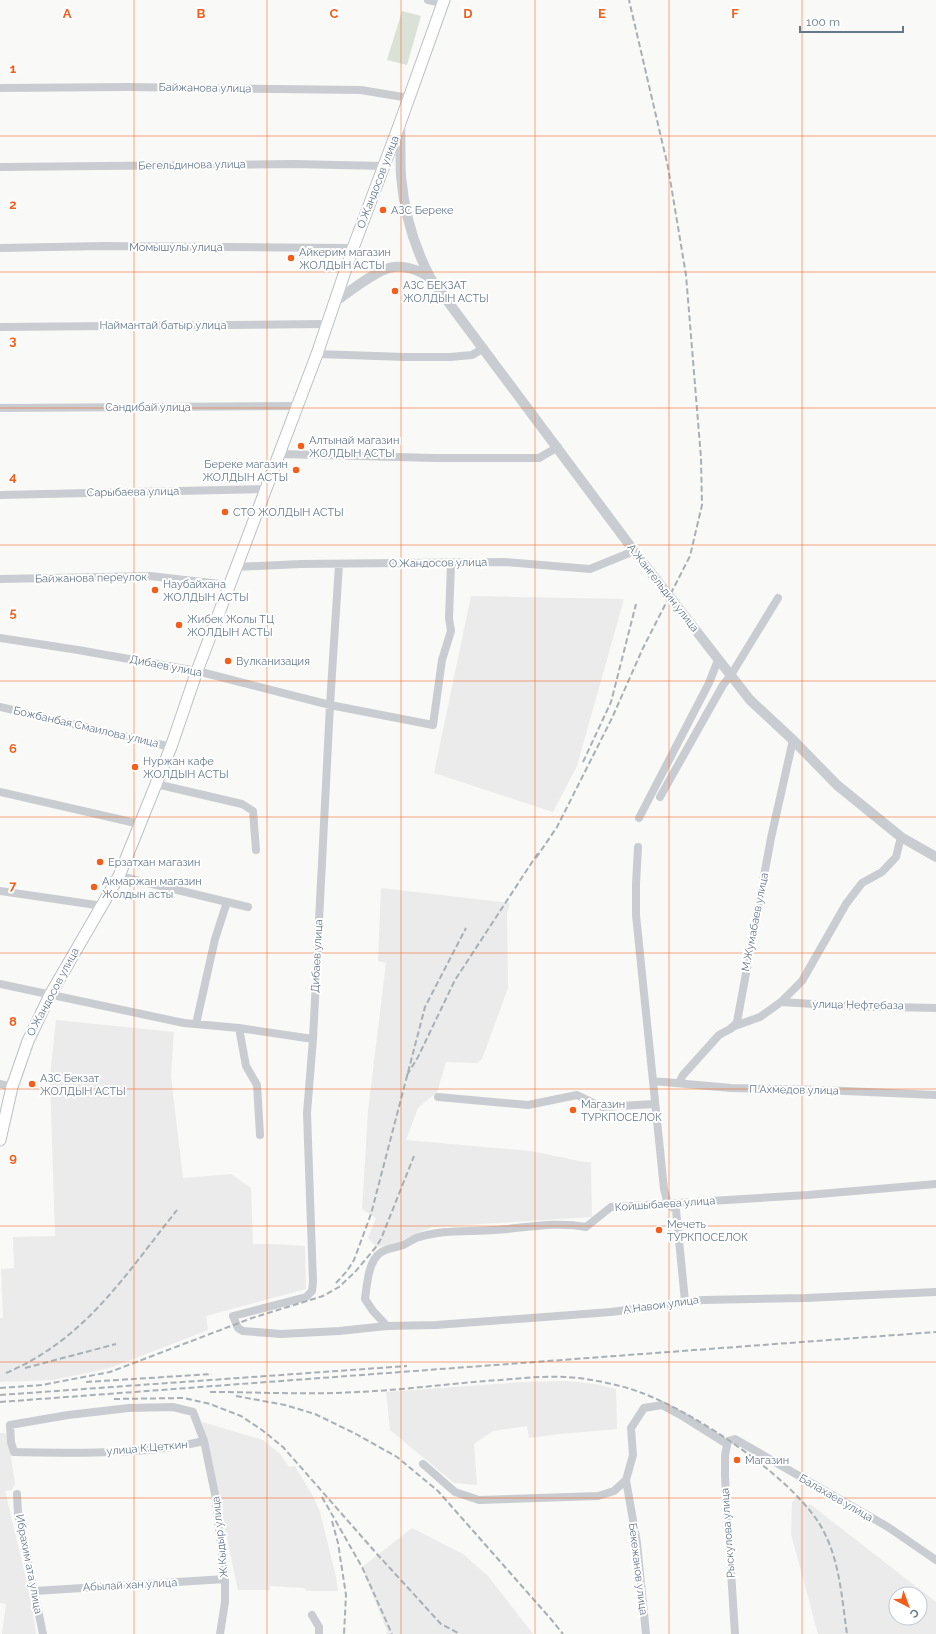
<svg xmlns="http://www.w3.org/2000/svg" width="936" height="1634" font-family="Raleway,sans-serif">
<rect width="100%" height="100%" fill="#f9faf7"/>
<!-- built -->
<path fill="#eaebea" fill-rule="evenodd" d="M471,596L624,599L577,766L553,812L434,773Z
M381,888L510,903L507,913L508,988L482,1059L477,1063L446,1062L437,1092L418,1108L406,1140L531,1151L584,1162H591L592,1217L432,1227L392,1245L376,1247L368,1238L376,1218L362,1209L368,1111L386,963L378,961Z
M56,1020L174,1032L171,1076L183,1178L231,1174L251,1188L253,1244H271L305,1246L306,1289L206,1316L208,1330L110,1368L53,1380L0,1382V1318H3L1,1269L14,1268L13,1237L55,1236L50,1076Z
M567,1381L596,1384L616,1389L617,1429L559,1434L529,1438L527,1426L493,1431L474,1444L477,1485L454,1483L390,1430L386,1392L522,1382Z
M202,1422L263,1440L280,1454L289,1467L295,1466L314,1498L320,1512L336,1577L338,1591H307L304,1588L270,1586V1590H238Z
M0,1433H5L8,1436L15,1484L12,1490L5,1491L31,1599L36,1634H2L6,1604L0,1603Z
M797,1497L807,1506L810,1504L936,1602V1634H818L791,1534L792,1502ZM896,1594H920V1618H896Z
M412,1528L463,1554L488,1576L533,1634H386L387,1631L362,1567Z"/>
<!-- green -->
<path fill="#dae2d7" d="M402,11L421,16L407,65L387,60Z"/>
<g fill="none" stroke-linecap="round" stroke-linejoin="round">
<!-- secondary casing -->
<g stroke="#bbc0c5" stroke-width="13">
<path id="secondary" d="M0,1140L12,1087L28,1041L50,995L119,876L171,747L197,671L317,354L353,248L400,123L444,0"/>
</g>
<!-- minor -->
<path stroke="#c9cdd1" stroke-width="8" d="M428,0L443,3
M0,88L127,87L361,90L409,98
M0,167L294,164L383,166
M0,248L104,246L353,248
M0,327L326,324
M317,354L405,357H450L472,355L484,348
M0,408L297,406
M279,454L436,458H539L558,447
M0,495L267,489
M339,564L330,705L313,1039L307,1113L313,1282L312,1291L306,1297L233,1316L238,1328L243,1331L281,1334L339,1331L387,1326L436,1325L611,1312L703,1300L806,1298L936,1292
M237,567L300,564L504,562L590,569L634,551
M0,579L150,576L229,585
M0,638L78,650L197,671L330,705L433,725L442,660L451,631L449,618L451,564
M0,707L171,747
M156,784L242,804L253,811L256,850
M0,792L140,824
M660,797L723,685L731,675L778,598
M639,818L709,683L718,660
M638,847L636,884V915L664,1189L668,1204L676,1210L685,1301
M119,876L248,907
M0,891L103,906
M0,984L184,1023L239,1028L313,1039
M781,1002L845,1006L936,1008
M196,1024L215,939L227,902
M732,1027L760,1017L781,1002L802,981L846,904L862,883L882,872L896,857L901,837
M239,1028L246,1066L257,1085L260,1135
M653,1081L731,1088L822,1090L936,1095
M679,1083L683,1075L719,1035L732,1028L737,1022L771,838L793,740
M0,1084L12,1087
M438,1097L528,1105L577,1095L602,1107L655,1104
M387,1326L373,1311L365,1299C367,1285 368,1262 380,1253C386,1248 396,1248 403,1245C408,1243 412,1240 416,1238C442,1229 469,1232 495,1230C525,1228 556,1221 586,1227L611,1207L808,1195L936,1184
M204,1441C145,1455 75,1453 14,1452L11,1442L10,1425L68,1415L129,1408L173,1407L193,1412L204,1441L215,1494L225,1579V1602L220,1634
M423,1464L455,1492L479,1500L598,1496L614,1491L626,1480L633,1455L631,1428L644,1408L662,1405L684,1417L727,1444
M626,1480L637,1543L646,1634
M17,1494L18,1514L43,1634
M35,1591L225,1579
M312,1615L319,1627V1634
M735,1634L725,1477V1455L728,1441L735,1439L888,1527L936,1560"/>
<!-- tertiary -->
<path stroke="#c9cdd1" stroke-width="10" d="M400,123C401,141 400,159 401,176C404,212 414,247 431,279L634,551L750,700L793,740L837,785L901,837L936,857
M333,303C348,293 372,273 389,268C403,264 419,270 430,278"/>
<!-- secondary -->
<use href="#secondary" stroke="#fff" stroke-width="11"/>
<!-- rail -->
<path stroke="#a8afb5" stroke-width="2" stroke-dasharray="6 3" stroke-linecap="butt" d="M583,762L611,702L636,604
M536,858L557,827L612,718L643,648L690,556L702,505L701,458L686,275L668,167L629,0
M407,1075L418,1057L455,980L538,853
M336,1283L347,1271L354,1260L371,1214L425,1007L466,928
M25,1368L116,1344
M6,1373C86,1339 125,1275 177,1210
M86,1382L212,1374
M0,1388L42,1385L110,1372L252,1318L323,1296L339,1287L355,1272L376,1247L381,1239L414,1156
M210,1392C259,1392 308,1395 357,1392C405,1390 453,1383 500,1380C522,1378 544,1376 566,1377C588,1378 622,1385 642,1393C696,1413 799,1481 824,1532C840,1563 842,1600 847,1634
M0,1395L407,1366
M236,1396L285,1405L315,1414L356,1434L397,1457L438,1491L550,1618L563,1634
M114,1399L184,1398L210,1404L241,1416L262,1430L283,1447L377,1554L441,1624L460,1634
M0,1402L936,1332
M322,1497L362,1567L392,1634
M332,1521L338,1543L346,1595L344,1634"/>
</g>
<!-- grid -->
<path fill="none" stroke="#f45e1c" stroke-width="1" stroke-opacity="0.55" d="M134,0V1634M267,0V1634M401,0V1634M535,0V1634M669,0V1634M802,0V1634M0,136H936M0,272H936M0,408H936M0,545H936M0,681H936M0,817H936M0,953H936M0,1089H936M0,1226H936M0,1362H936M0,1498H936"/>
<!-- markers -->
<g fill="#f45e1c" stroke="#fff" stroke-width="1.5">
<circle cx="383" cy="210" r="4"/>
<circle cx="291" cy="258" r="4"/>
<circle cx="395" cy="291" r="4"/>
<circle cx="301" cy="446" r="4"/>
<circle cx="296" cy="470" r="4"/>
<circle cx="225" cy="512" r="4"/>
<circle cx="155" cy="590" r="4"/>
<circle cx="179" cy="625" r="4"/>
<circle cx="228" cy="661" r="4"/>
<circle cx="135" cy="767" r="4"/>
<circle cx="100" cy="862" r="4"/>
<circle cx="94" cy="887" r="4"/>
<circle cx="32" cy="1084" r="4"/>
<circle cx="573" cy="1110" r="4"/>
<circle cx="659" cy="1230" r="4"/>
<circle cx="737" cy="1460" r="4"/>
</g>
<g text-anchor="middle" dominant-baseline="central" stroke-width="4" stroke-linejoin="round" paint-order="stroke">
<!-- street labels -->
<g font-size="11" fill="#65788b" stroke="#fff">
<text transform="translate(205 88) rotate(1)">Байжанова улица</text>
<text transform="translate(192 165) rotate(-1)">Бегельдинова улица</text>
<text transform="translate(378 182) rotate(-69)">О.Жандосов улица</text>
<text x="176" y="247">Момышулы улица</text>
<text x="163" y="325">Наймантай батыр улица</text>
<text x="148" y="407">Сандибай улица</text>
<text transform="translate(133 492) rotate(-1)">Сарыбаева улица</text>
<text transform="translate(438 563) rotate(-1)">О.Жандосов улица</text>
<text transform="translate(91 578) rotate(-1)">Байжанова переулок</text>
<text transform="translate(663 588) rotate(52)">А.Жангельдин улица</text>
<text transform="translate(166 666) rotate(11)">Дибаев улица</text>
<text transform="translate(86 727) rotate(13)">Божбанбая Смаилова улица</text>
<text transform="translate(755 922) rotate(-79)">М.Жумабаев улица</text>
<text transform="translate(317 956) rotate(-87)">Дибаев улица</text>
<text transform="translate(53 992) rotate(-62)">О.Жандосов улица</text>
<text transform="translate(858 1005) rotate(1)">улица Нефтебаза</text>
<text transform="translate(794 1090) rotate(1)">П.Ахмедов улица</text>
<text transform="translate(665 1204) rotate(-4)">Койшыбаева улица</text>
<text transform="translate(661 1305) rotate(-8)">А.Навои улица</text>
<text transform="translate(147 1448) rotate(-5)">улица К.Цеткин</text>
<text transform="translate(836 1498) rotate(30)">Балахаев улица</text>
<text transform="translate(728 1533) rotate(-94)">Рыскулова улица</text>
<text transform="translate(220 1537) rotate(-96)">Ж.Кыдыр улица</text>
<text transform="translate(29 1564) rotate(79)">Ибрахим ата улица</text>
<text transform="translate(638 1569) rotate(83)">Бекежанов улица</text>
<text transform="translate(130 1585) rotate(-3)">Абылай хан улица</text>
</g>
<!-- poi labels -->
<g font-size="11" fill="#65788b" stroke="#fff" text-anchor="start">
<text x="391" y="210">АЗС Береке</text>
<text x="299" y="252">Айкерим магазин<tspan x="299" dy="13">ЖОЛДЫН АСТЫ</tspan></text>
<text x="403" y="285">АЗС БЕКЗАТ<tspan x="403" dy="13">ЖОЛДЫН АСТЫ</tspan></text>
<text x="309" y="440">Алтынай магазин<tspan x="309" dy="13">ЖОЛДЫН АСТЫ</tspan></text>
<text x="288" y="464" text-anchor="end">Береке магазин<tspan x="288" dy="13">ЖОЛДЫН АСТЫ</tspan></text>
<text x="233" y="512">СТО ЖОЛДЫН АСТЫ</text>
<text x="163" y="584">Наубайхана<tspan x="163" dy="13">ЖОЛДЫН АСТЫ</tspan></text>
<text x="187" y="619">Жибек Жолы ТЦ<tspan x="187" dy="13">ЖОЛДЫН АСТЫ</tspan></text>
<text x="236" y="661">Вулканизация</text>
<text x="143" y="761">Нуржан кафе<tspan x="143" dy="13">ЖОЛДЫН АСТЫ</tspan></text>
<text x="108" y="862">Ерзатхан магазин</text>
<text x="102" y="881">Акмаржан магазин<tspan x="102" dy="13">Жолдын асты</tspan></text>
<text x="40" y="1078">АЗС Бекзат<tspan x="40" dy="13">ЖОЛДЫН АСТЫ</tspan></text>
<text x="581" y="1104">Магазин<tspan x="581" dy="13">ТУРКПОСЕЛОК</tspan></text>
<text x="667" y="1224">Мечеть<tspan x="667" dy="13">ТУРКПОСЕЛОК</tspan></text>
<text x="745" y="1460">Магазин</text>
</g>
</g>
<g font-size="13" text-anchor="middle" font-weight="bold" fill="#f45e1c" stroke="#fff" stroke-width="4" stroke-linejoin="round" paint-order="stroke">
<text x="67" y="18">A</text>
<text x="201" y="18">B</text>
<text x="334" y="18">C</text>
<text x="468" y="18">D</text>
<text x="602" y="18">E</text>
<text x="735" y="18">F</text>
<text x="13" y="73">1</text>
<text x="13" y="209">2</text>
<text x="13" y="345">3</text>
<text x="13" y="481">4</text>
<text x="13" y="617">5</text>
<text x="13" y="753">6</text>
<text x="13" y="890">7</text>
<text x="13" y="1026">8</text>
<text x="13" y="1162">9</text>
</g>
<!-- north arrow -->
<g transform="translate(908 1606) rotate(139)"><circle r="19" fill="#ffffff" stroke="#c1c9d1"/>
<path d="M0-3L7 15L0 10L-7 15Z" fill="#f45e1c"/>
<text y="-6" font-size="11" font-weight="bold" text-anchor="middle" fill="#65788b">С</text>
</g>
<!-- scale -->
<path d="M800 26v6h103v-6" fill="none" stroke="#65788b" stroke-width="2"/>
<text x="806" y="26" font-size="12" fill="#65788b" stroke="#ffffff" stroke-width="3" paint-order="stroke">100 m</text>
</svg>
